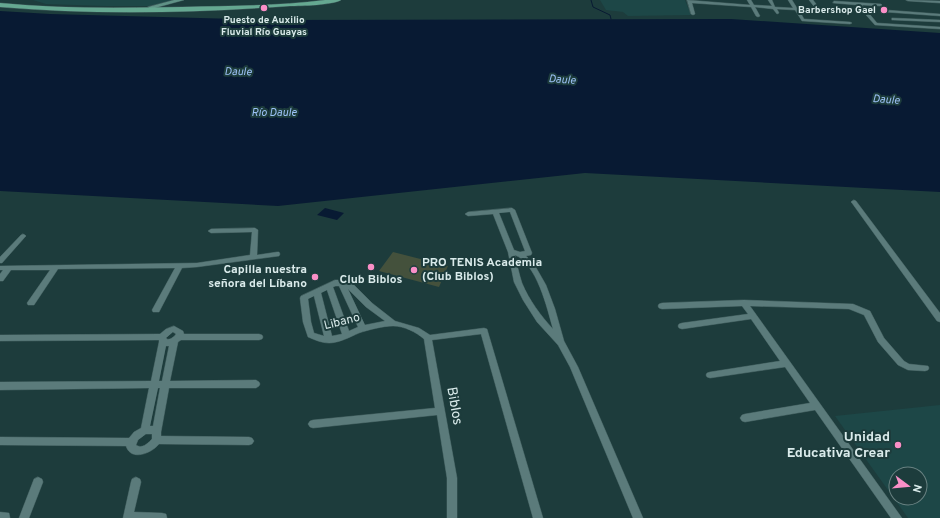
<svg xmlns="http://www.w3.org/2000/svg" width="940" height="518" font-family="Overpass,sans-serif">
<rect width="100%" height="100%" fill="#1d3c3c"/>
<!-- built -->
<path fill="#1d4747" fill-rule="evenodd" d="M33,0H178L155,6H106L46,4Z
M600,0H685L691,15L628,16L623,12L606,10Z
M940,405V518H908L835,416ZM896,474H920V498H896Z"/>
<!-- green -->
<path fill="#44513c" d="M393,252L448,266L439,287L379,271Z"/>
<!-- water -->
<path fill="#081a33" d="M0,11L50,14L273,20L731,19L940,33V192L585,173L278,206L0,191Z
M325,208L344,213L337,220L317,215Z"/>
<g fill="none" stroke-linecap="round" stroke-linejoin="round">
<!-- stream -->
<path stroke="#081a33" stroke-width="1" d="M591,0L593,7L610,15L611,19"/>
<!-- street casing -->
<g stroke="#3e5b5b" stroke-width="1">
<path id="street" d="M687,0L750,5L747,0H751L754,5L772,6L768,0H772L775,7L793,8L788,0H792L797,8L816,9L809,0H813L820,9L842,11L844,12L842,13L799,10L804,19L850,22L852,23L850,24L803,21H802L795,10L777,9L779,13L777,14L773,9L755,7L760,16L758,17L756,16L751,7L692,3L695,14L693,15L691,14Z
M906,0L940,1V3L908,1Z
M834,1L881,4L882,5L880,6L862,5L877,23L940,27V29L875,25L857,5L833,3Z
M886,10L940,14V16L885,12L884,11Z
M892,18L940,20V22L893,20H892Z
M854,200L856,201L940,313V322L937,321L852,203L851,202L852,201Z
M512,208L515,210L532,253L531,255L526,256L534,264L546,285L555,309L564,341L578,367L643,518H633L570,367L558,345L537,322L523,300L514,282L508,252L493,214L468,216L465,214L468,212ZM510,212L525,251L520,252L514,250L499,213ZM515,255C537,264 547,308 553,329C541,316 529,300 522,283C519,274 517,264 515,255Z
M255,228L258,230L257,255L277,252H279L280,254L279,256L197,267L182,268L159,312H153L152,310L175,268L58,269L34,305H28L27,303L50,270H11L3,281H0V274L3,270H0V266L197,263L250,255L252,232L211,233L208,231L211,229Z
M23,234L25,235L26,236L25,237L2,263H0V257L21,235Z
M335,280H342L354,285L372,303L395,321L419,328L430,335L484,328L487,329L543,518H533L481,334L432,340L457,478V518H447V478L437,415L313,428L310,427L308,424L310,421L313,420L435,408L424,339C416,332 404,326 393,326C383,326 368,330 359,333C350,337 339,343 329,343C322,343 315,340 308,337L303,322L300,298L301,296ZM336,286H339L358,327L349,331L333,287ZM348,289L366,307L385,321L365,325ZM327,290L342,334L332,336L321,293ZM314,296L324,336L314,333L311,322L308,299Z
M744,300L853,304L870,311L884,338L904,361L909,364L928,366L929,368L928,370L925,371L908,370L898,365L878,342L864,315L849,309L750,306L902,518H891L815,410L745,422L742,421L740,418L742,415L745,414L810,403L785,367L710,378L707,377L706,375L707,373L710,372L780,361L751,319L682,329L679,328L678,326L679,324L682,323L748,314L742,306L662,309L659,308L658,306L659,304L662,303Z
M174,326L183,331L184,334H259L262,335L263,337L262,339L259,340H181L178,342L170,381L256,380L259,382L260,384L259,386L256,388H169L161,432V436L249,437L252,438L254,441L252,444L249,445L159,444C152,453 131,462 126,446L0,445V437L129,438L134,432L141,428L149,388L0,390V382L151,381L159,342V340L0,341V335L160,334L166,329ZM173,332L176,334C174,337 170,340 167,339L166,338ZM166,346H169L162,381H159ZM158,388H160L153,426H150ZM146,434H152V439L151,440C147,444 142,449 136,445L138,440Z
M38,477L42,479L43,482L29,518H19L34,479Z
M136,477L140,479L141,482L134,512L162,513L166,514L167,518H123L131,482L132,479Z
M0,512L9,513L10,518H0Z"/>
</g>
<!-- secondary casing -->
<g stroke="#3e5b5b" stroke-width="1">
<path id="secondary" d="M174,0H184L151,9L148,7Z"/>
</g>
<!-- primary casing -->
<g stroke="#3e5b5b" stroke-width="1">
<path id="primary" d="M325,0H341C333,5 301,6 290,6C194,13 95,15 0,7V3C61,9 121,8 182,7C230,6 278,6 325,0Z"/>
</g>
<!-- street -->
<use href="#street" fill="#5b7b7b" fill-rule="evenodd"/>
<!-- secondary -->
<use href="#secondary" fill="#609286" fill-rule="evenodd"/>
<!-- primary -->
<use href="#primary" fill="#65a891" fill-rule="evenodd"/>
</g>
<!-- markers -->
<g fill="#fa8fc7" stroke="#1d3c3c" stroke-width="1.5">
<circle cx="264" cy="8" r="4"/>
<circle cx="884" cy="10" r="4"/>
<circle cx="371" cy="267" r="4"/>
<circle cx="414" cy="270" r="4"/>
<circle cx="315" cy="277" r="4"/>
<circle cx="898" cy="445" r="4"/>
</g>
<g text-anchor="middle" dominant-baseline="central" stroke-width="4" stroke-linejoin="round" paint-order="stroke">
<!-- far-poi labels -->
<g font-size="10" font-weight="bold" fill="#daebeb" stroke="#1d3c3c" text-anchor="end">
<text x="876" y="10">Barbershop Gael</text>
<text x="264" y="20" text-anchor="middle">Puesto de Auxilio<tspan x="264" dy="12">Fluvial Río Guayas</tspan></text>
</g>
<!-- far-water labels -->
<g font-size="11" font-style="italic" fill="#9dc2f7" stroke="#1d3c3c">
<text transform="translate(238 72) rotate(1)">Daule</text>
<text transform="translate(562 80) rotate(4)">Daule</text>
<text transform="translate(886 100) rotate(4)">Daule</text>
<text x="274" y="113">Río Daule</text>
</g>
<!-- poi labels -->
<g font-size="12" font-weight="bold" fill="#daebeb" stroke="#1d3c3c" text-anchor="start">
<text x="422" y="263">PRO TENIS Academia<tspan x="422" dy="14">(Club Biblos)</tspan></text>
<text x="307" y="270" text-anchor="end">Capilla nuestra<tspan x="307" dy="14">señora del Líbano</tspan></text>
<text x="371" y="280" text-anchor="middle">Club Biblos</text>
</g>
<!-- street labels -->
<g font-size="12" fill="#daebeb" stroke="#1d3c3c">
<text transform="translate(342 322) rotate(-14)">Libano</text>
</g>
<!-- near-street labels -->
<g font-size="14" fill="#daebeb" stroke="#1d3c3c">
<text transform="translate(454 406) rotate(80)">Biblos</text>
</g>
<!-- near-poi labels -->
<g font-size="14" font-weight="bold" fill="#daebeb" stroke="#1d3c3c" text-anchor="end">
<text x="890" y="437">Unidad<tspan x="890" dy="16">Educativa Crear</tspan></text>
</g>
</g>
<!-- north arrow -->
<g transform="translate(908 486) rotate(106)"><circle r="19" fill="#1d3c3c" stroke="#698282"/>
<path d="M0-3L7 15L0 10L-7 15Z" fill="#fa8fc7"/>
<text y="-6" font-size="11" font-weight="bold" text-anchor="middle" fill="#daebeb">N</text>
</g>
</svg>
